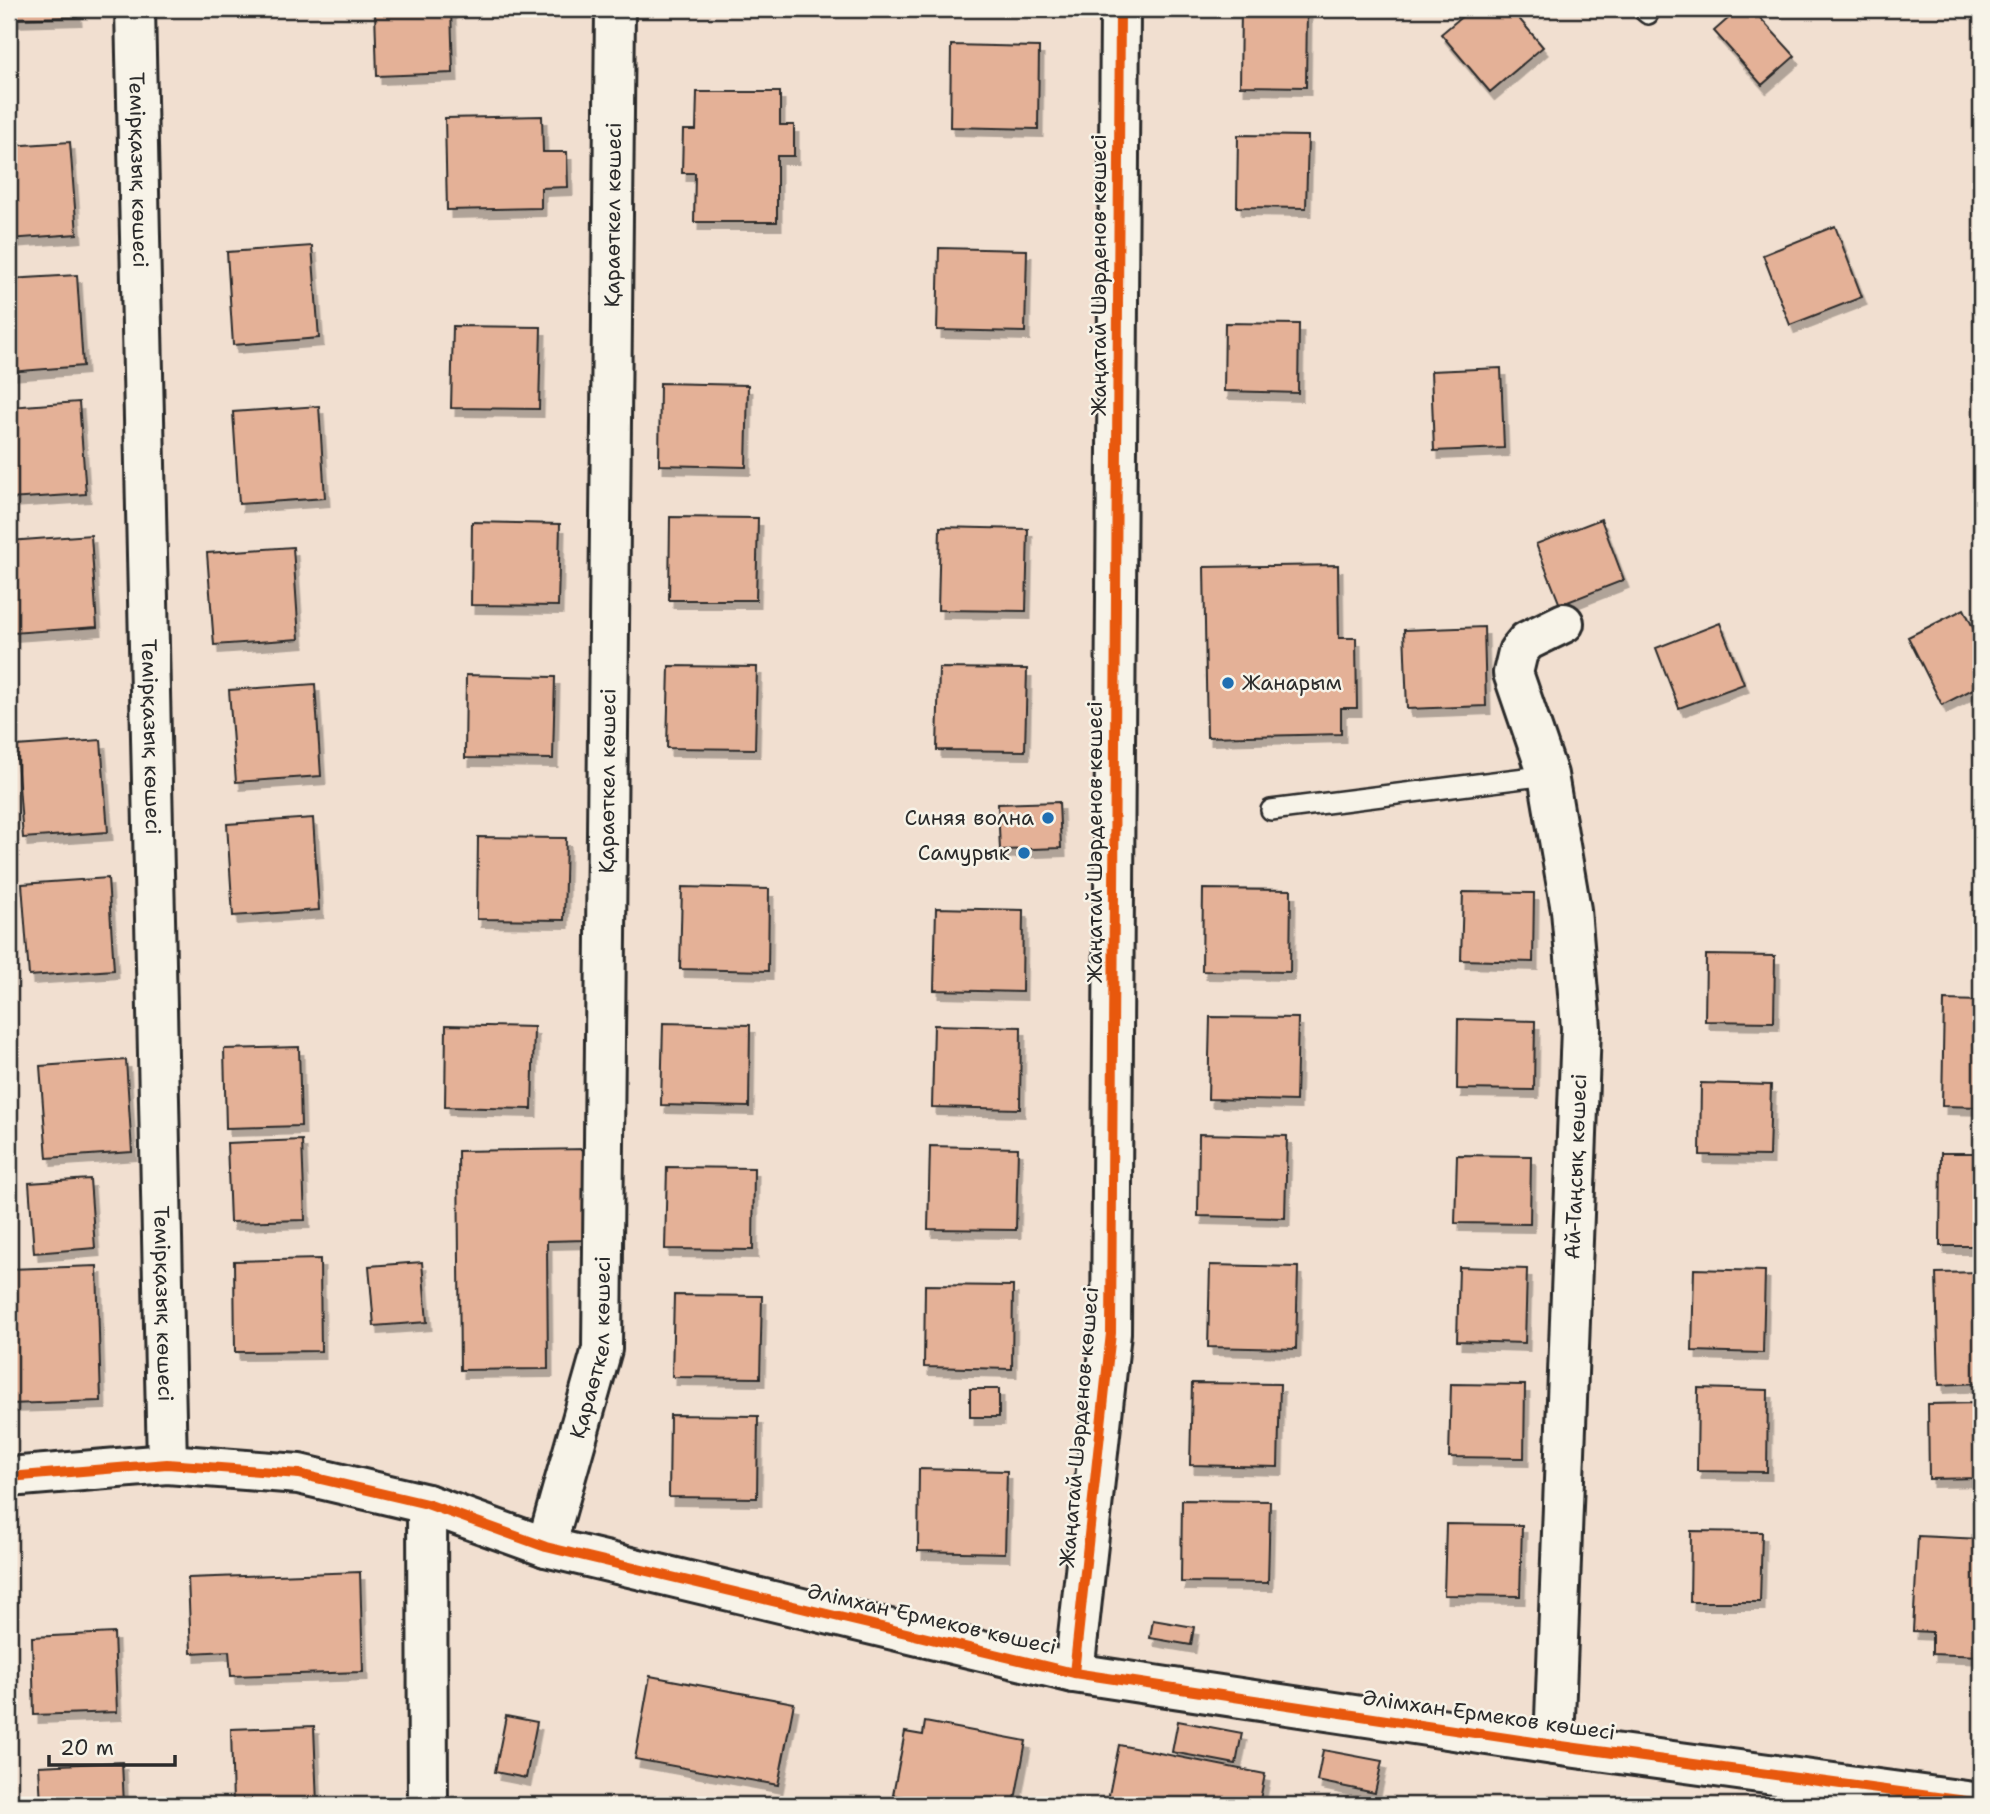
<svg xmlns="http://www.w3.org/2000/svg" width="1990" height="1814" font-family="'Shantell Sans',sans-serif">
<defs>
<filter id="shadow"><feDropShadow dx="4.5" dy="8" stdDeviation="0" flood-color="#0004"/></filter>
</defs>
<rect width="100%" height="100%" fill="#f1dfd0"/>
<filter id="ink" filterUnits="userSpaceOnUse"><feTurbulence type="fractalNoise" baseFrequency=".0143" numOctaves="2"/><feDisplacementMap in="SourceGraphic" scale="14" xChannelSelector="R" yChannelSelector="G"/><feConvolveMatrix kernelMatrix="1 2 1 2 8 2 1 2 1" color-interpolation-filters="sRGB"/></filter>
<g filter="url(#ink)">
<!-- building -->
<path fill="#e4b197" stroke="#2b2b2b" stroke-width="2" filter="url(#shadow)" d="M9,9H76L77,17L9,19Z
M451,9L453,73L377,76L375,11Z
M1241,9H1307L1306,87L1240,86Z
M1471,9H1511L1543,47L1490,92L1441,34Z
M1739,9H1752L1795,56L1762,85L1714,31Z
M951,45L1039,47L1038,129L950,127Z
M697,92H780V125H794V156H777V222H694L695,173H682L683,130H696Z
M542,116L543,152H567L568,187L541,188V208L447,210L445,118Z
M1238,135L1308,136L1306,208L1237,207Z
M70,142L77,234L9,239V146Z
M1835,226L1862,297L1790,325L1763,255Z
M312,246L319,338L233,345L227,252Z
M939,248L1027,250L1025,332L937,330Z
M77,275L83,366L9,372V279Z
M1225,323L1299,324L1298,393L1224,391Z
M453,326L541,327L539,409L451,408Z
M1501,368L1504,448L1434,451L1431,371Z
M660,383L748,385L746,467L659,465Z
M79,402L86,494L9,499V407Z
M319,406L325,498L239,504L233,412Z
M670,517L758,518L756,600H669Z
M1601,519L1624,580L1560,605L1536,544Z
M472,522L560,524L558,606L471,605Z
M940,527L1028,529L1026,611L938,610Z
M91,535L97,627L12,633L9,541Z
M293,547L299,639L214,645L207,553Z
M1338,565L1339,638H1356L1357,708H1341V734L1207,737L1204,567Z
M1964,609L1981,644V685L1942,705L1908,637Z
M1720,623L1744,684L1679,708L1656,648Z
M1484,627L1486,706L1407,709L1404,630Z
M669,666L757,667L755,749L667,748Z
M939,668L1027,669L1025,751L937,750Z
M466,675L555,677L553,759L465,758Z
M315,684L321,776L236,782L229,690Z
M101,740L108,832L23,838L16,746Z
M1059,802L1061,848L1000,850L998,804Z
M313,818L319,910L233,916L227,824Z
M478,837L566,838L564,920L477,919Z
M108,878L114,970L29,976L22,884Z
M682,887L769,889L768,971L680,969Z
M1203,889L1291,890L1290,972L1202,971Z
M1463,892L1534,893L1533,962L1461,960Z
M936,908L1023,910L1022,992L934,990Z
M1706,955L1775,956L1774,1022L1705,1021Z
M1944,1000L1981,1001V1107L1942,1106Z
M1210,1017L1298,1018L1296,1101L1208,1099Z
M1458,1019L1535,1021L1534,1090L1457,1089Z
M663,1023L750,1025L749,1107L661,1105Z
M446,1025L534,1027L532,1109L445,1107Z
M934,1025L1021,1027L1020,1109L932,1107Z
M299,1047L301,1126L226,1128L224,1049Z
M126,1060L132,1152L47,1158L40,1066Z
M1701,1083L1771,1085L1769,1156L1700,1155Z
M1199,1134L1287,1136L1285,1218L1198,1216Z
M1981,1136V1246H1940L1941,1153H1981Z
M302,1140L305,1220L230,1222L227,1143Z
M930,1146L1018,1148L1016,1230L928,1229Z
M586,1149V1240L547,1241L548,1369L460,1370L458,1151Z
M1457,1155L1531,1156L1530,1224L1455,1223Z
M667,1167L754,1168L753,1250L665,1249Z
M90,1179L95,1248L34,1253L29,1183Z
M320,1259L321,1351L235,1352L234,1261Z
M422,1262L427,1322L374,1326L369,1266Z
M1210,1265L1298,1267L1296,1349L1208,1347Z
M97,1266L101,1401L9,1404V1269Z
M1459,1267L1527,1269L1525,1343L1457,1341Z
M1694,1269L1765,1271L1763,1353L1692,1351Z
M1981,1272V1383L1939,1385L1936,1273Z
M925,1285L1013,1286L1012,1369L924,1367Z
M674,1295L762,1296L760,1378L672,1377Z
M1192,1383L1280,1384L1278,1467L1190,1465Z
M1451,1384L1525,1385L1524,1458L1449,1457Z
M1698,1388L1768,1390L1767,1472L1697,1471Z
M970,1389H999V1417H970Z
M1981,1403V1478L1929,1479L1928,1404Z
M670,1415L758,1416L757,1498L669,1497Z
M919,1469L1007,1471L1005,1553L918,1551Z
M1182,1500L1270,1501L1268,1583L1181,1582Z
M1446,1524L1522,1525L1520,1596L1444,1595Z
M1691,1531L1762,1532L1760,1602H1690Z
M1918,1536L1981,1539V1656L1932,1654V1632L1913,1631Z
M360,1572L363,1672L231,1676L229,1651L191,1653L188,1578Z
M1153,1620L1194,1627L1191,1645L1150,1638Z
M114,1633L117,1712L34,1715L32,1637Z
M650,1676L794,1703L778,1785L635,1759Z
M506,1716L537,1722L526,1778L495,1772Z
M1178,1721L1242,1733L1236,1764L1172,1752Z
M925,1722L1026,1741L1014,1805H947L893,1795L905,1732L923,1735Z
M314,1726L317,1805H233L231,1729Z
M1119,1745L1265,1774L1259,1805H1107Z
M1323,1750L1382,1761L1375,1793L1317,1781Z
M122,1762L124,1805H41L39,1766Z"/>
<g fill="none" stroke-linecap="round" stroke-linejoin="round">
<!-- service casing -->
<g stroke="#2b2b2b" stroke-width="24">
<path id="service" d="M1642,9L1648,14
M1271,810L1548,775"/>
</g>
<!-- minor casing -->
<g stroke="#2b2b2b" stroke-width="44">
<g id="minor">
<path id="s1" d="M135,9L167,1464"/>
<path d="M9,1477L167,1464L299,1474L427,1504L546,1547L1074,1673L1554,1745L1981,1803"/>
<path d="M427,1504L428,1805"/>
<path id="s2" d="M546,1547L602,1349L615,9"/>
<path d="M1074,1673L1111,1333L1120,9"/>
<path id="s3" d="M1554,1745L1581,1028L1571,910L1548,775L1513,673L1518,652L1527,641L1564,623"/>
</g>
</g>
<!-- service -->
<use href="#service" stroke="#f7f3e8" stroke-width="19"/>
<!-- minor -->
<use href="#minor" stroke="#f7f3e8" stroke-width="38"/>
<!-- cycleway casing -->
<g stroke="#f7f3e8" stroke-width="15">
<path id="cycleway" d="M9,1477L167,1464L299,1474L427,1504L546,1547L1074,1673L1554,1745L1981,1803
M1074,1673L1111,1333L1120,9"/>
</g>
<!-- cycleway -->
<use href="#cycleway" stroke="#e8590c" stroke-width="10"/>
</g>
</g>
<!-- markers -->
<g fill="#1f6fb2" stroke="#f7f3e8" stroke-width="2.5">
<circle cx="1228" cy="683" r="7"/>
<circle cx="1048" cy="818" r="7"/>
<circle cx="1024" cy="853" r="7"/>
</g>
<g text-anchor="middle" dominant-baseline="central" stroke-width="5" stroke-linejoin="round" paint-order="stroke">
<!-- street labels -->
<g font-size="21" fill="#2b2b2b" stroke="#f7f3e8">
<text stroke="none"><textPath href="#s1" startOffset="161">Темірқазық көшесі</textPath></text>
<text stroke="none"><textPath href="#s2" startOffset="1340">Қараөткел көшесі</textPath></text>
<text transform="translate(1099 275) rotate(-90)">Жаңатай Шәрденов көшесі</text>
<text stroke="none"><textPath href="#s1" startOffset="728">Темірқазық көшесі</textPath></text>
<text stroke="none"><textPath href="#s2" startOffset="774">Қараөткел көшесі</textPath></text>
<text transform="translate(1095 842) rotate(-90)">Жаңатай Шәрденов көшесі</text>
<text stroke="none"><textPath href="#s3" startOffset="579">Ай-Таңсық көшесі</textPath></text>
<text stroke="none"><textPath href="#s1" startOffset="1295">Темірқазық көшесі</textPath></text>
<text stroke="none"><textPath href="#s2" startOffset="206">Қараөткел көшесі</textPath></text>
<text transform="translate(1079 1427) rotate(-85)">Жаңатай Шәрденов көшесі</text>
<text transform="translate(932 1619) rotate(13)">Әлімхан Ермеков көшесі</text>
<text transform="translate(1489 1715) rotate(8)">Әлімхан Ермеков көшесі</text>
</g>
<!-- poi labels -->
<g font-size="21" fill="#2b2b2b" stroke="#f7f3e8" text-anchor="end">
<text x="1242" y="683" text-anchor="start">Жанарым</text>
<text x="1034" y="818">Синяя волна</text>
<text x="1010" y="853">Самурык</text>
</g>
</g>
<!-- margin -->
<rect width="1990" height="1814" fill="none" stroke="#f7f3e8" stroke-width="35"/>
<rect x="18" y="18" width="1955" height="1779" fill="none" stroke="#2b2b2b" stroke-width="2.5" filter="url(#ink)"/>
<!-- scale -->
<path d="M49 1755v10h126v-10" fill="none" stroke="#2b2b2b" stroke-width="3.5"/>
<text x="60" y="1755" font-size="21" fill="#2b2b2b" stroke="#f7f3e8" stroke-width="5" paint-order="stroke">20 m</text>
</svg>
